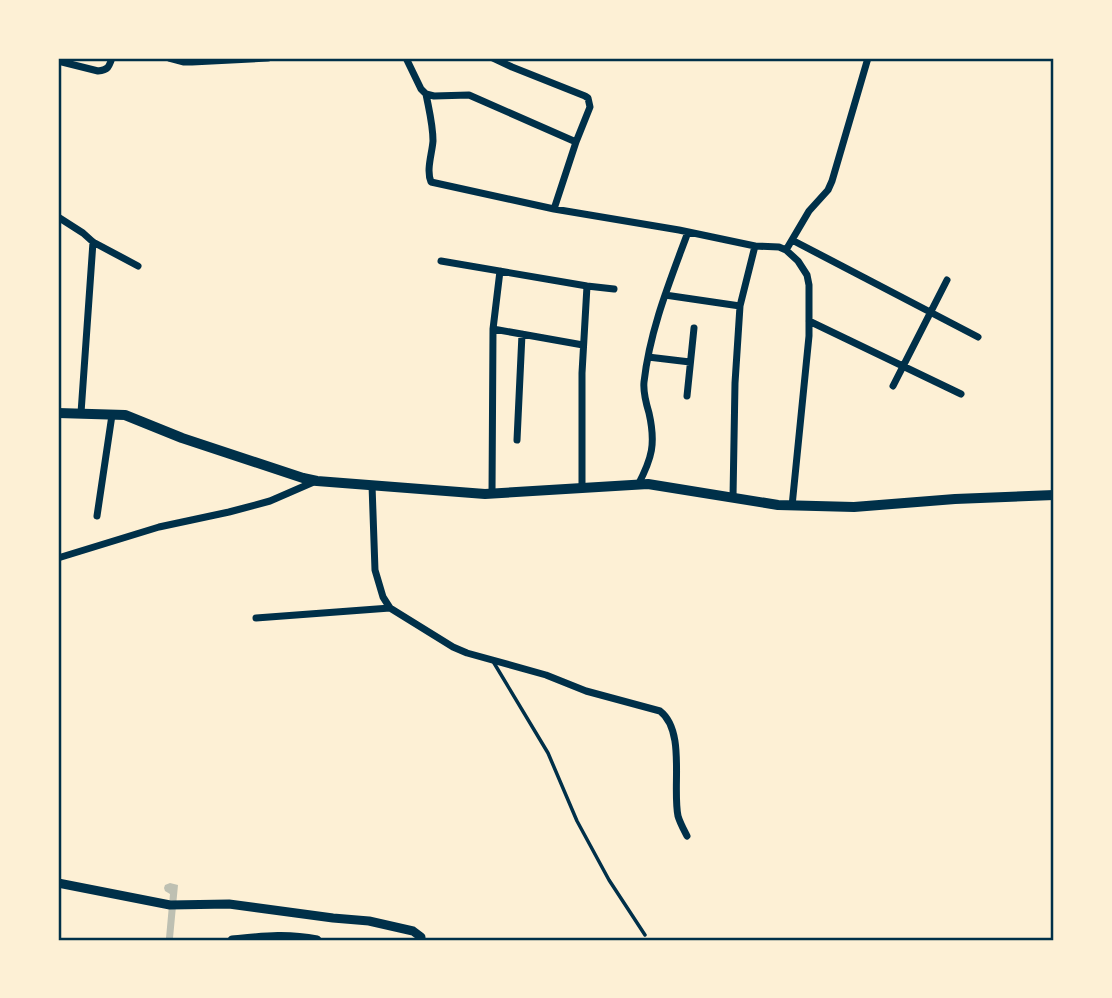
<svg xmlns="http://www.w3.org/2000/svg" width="1112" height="998" font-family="'Roboto Condensed',sans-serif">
<rect width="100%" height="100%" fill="#fdf0d5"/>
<!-- building -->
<path fill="#bec0b2" d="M170,883L178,885L173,938H166L170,894L165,891L164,888L165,885Z"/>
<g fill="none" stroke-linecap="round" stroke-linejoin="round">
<!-- service -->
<path stroke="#003049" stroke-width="3.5" d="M494,663L548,753L577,821L609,880L645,935"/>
<!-- minor -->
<path stroke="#003049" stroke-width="7" d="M169,58L184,62H192L268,58
M406,58L421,89L426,94L434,96L469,95L576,142
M493,58L512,67L585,96L588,98L590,107L576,142L554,209
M58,61L98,71C108,70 109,67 112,58
M426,94C429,110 433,125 433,141C432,154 426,170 431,182L554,209L679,230L755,246L779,247L786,250L798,261L807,275L809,285V336L792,506
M58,217L83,233L93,242L138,266
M792,240L978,337
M786,250L809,211L828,190L832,181L868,58
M441,261L587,286L614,289
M665,295L740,306
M809,321L961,394
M493,329L583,345
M648,357L690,362
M893,386L947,280
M687,396L694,328
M81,413L93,242
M517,440L522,334
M372,485L375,570L383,597L390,608L453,647L467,653L546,675L586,691L660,711C686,731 672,787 678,816C680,823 684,830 687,836
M638,485C652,458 656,444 649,413C646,403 643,392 644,382C650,329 670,281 688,232
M582,488V373L587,286
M492,494L493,329L500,271
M733,497L735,383L740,306L755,246
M97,516L112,415
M58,558L159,527L229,512L270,501L316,481
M256,618L390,608"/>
<!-- tertiary -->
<path stroke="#003049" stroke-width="9" d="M58,883L170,905L229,904L333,918L369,921L413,931L421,937V940
M232,940C263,937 287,934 317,940"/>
<!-- primary -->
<path stroke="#003049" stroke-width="10" d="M58,413L125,415L182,438L303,478L317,481L485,494L648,484L778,505L854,507L955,499L1054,495"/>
</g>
<!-- border -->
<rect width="1112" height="998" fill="none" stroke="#fdf0d5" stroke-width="119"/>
<rect x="60" y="60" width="992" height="879" fill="none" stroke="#003049" stroke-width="2.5"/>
</svg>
